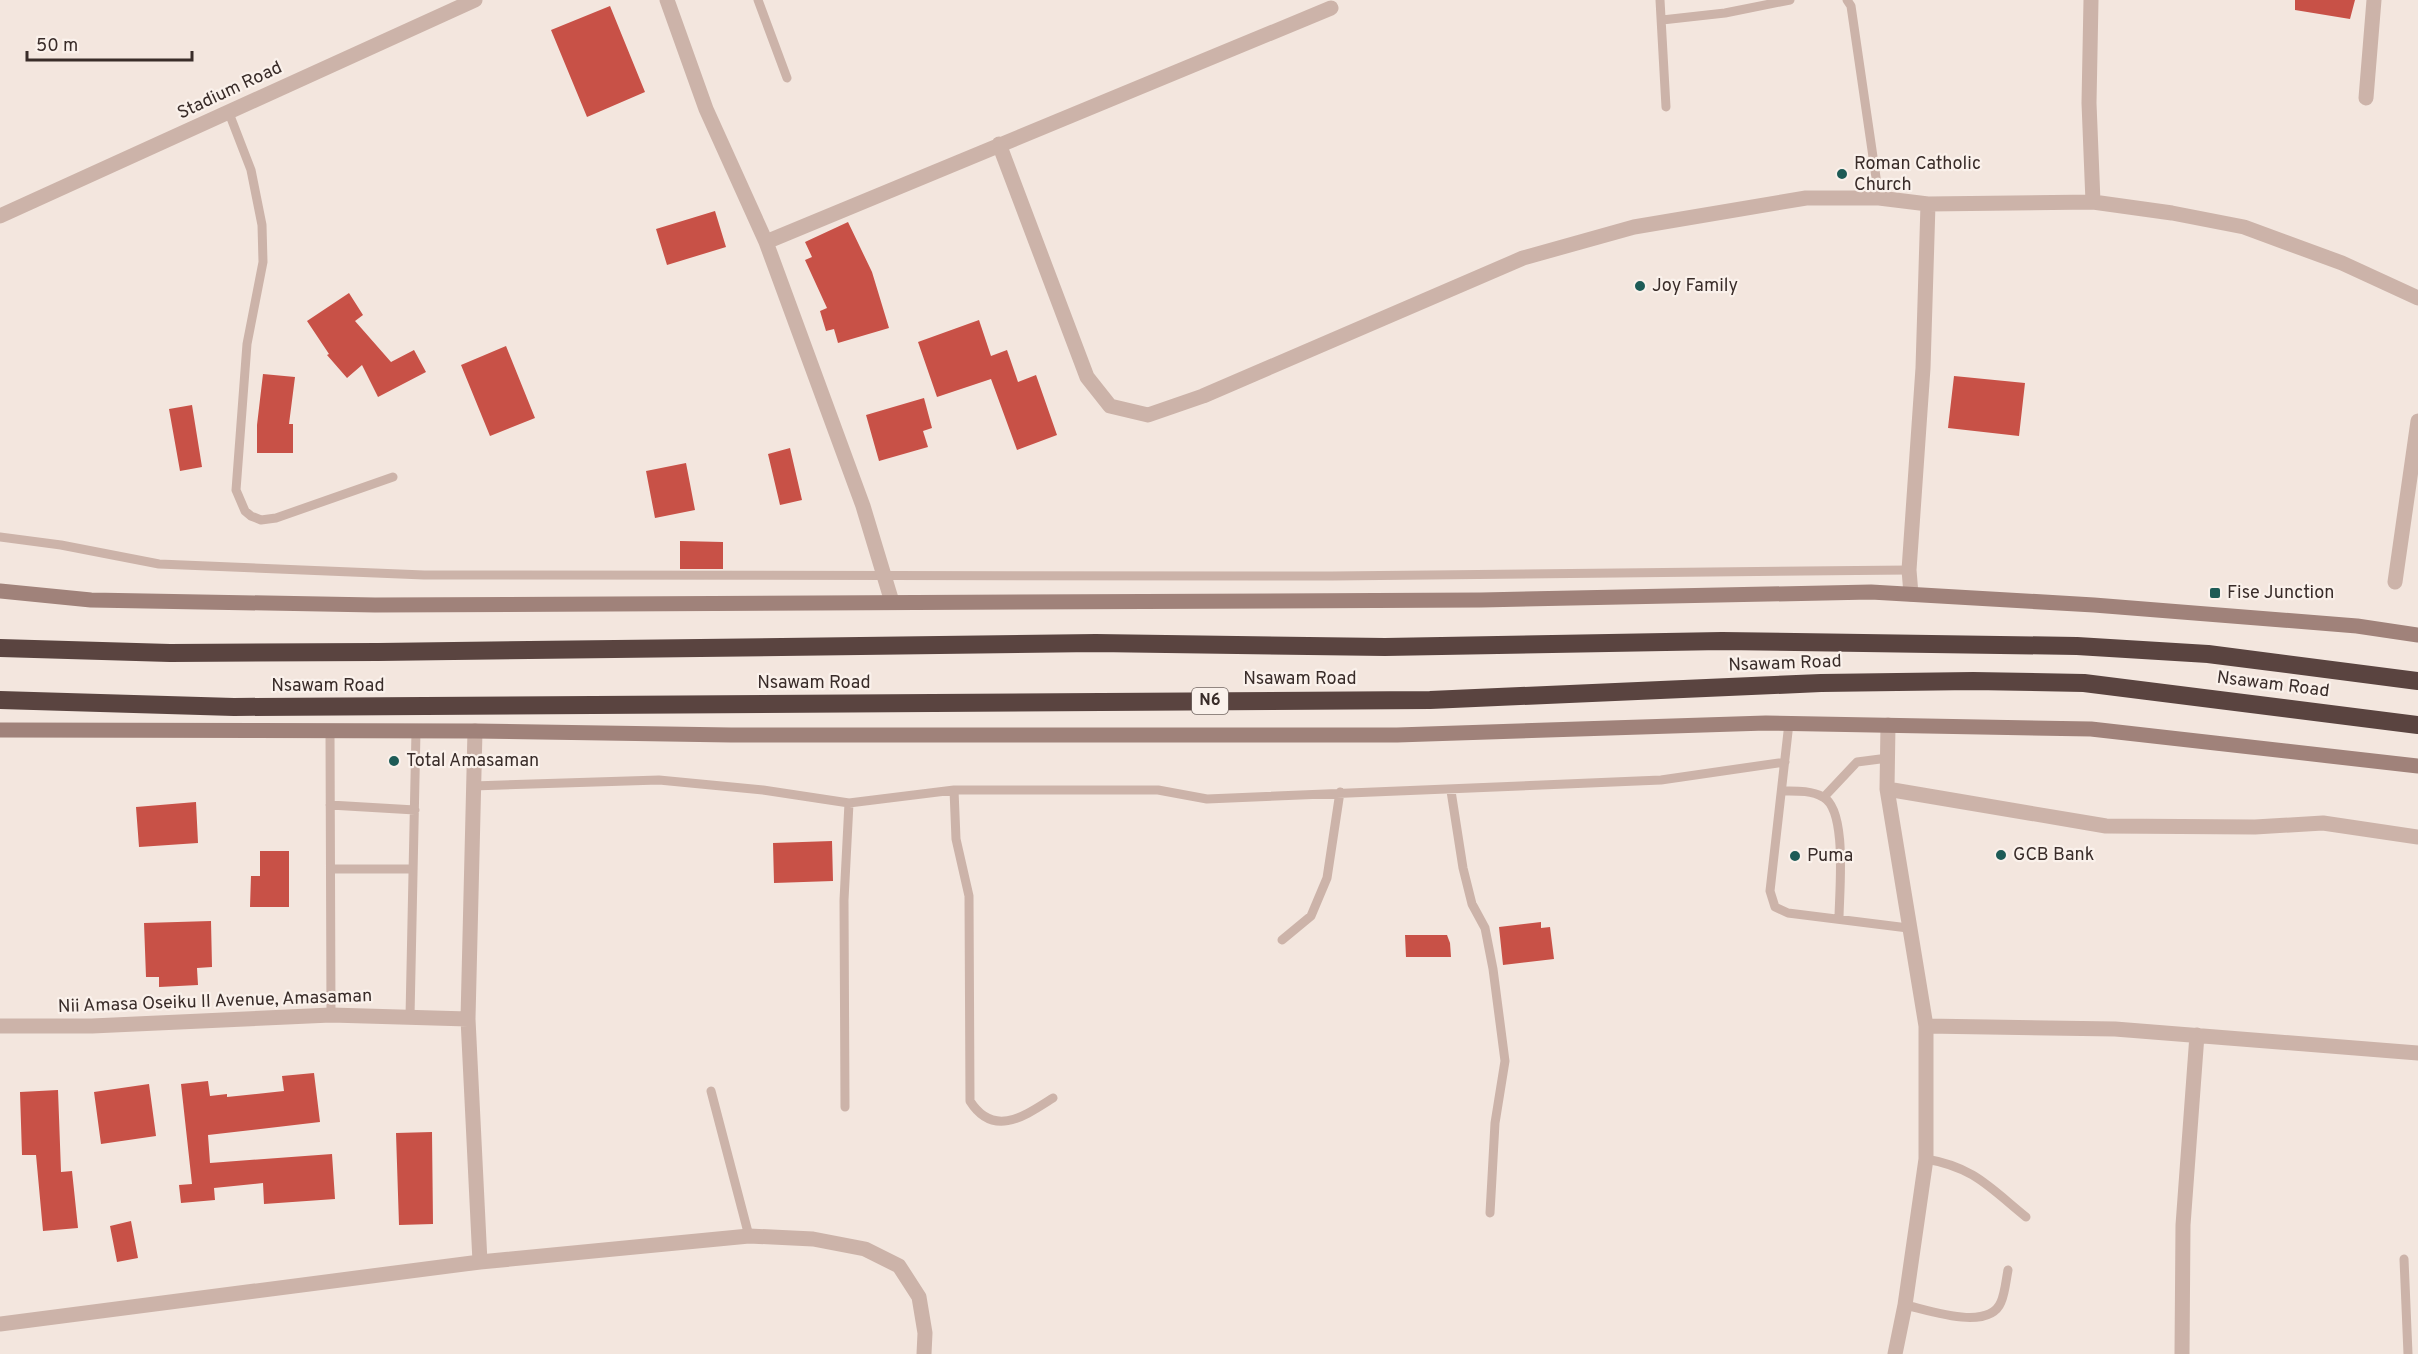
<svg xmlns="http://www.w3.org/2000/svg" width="2418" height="1354" font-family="Overpass,sans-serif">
<rect width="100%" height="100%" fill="#f3e6de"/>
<!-- building -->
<path fill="#c85147" d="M2295,0H2355L2350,19L2295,10Z
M610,6L645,92L587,117L551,30Z
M715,211L726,247L667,265L656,229Z
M848,222L872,272L889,328L838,343L834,329L826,331L820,311L827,308L805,260L812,257L805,242Z
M349,293L363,315L355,321L391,362L414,350L426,372L378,397L362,365L347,378L327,355L329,354L307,321Z
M979,320L991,356L1007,350L1018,382L1036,375L1057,435L1017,450L991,379L937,397L918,342Z
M506,346L535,418L490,436L461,365Z
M263,374L295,377L289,424H293V453H257V425Z
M1954,376L2025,383L2019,436L1948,428Z
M924,398L932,428L923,431L928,447L879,461L866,415Z
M192,405L202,467L180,471L169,409Z
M790,448L802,500L780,505L768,454Z
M686,463L695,510L655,518L646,471Z
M680,541L723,542V569H680Z
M196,802L198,843L139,847L136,807Z
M832,841L833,881L774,883L773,843Z
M260,851H289V907H250L251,876H260Z
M211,921L212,967L197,968L198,985L159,987V977H146L144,923Z
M1541,922V928L1550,927L1554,959L1503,965L1499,927Z
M1405,935H1447L1450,943L1451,957H1406Z
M314,1073L320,1122L208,1135L210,1163L332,1154L335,1199L264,1204L263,1183L214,1188L215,1200L181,1203L179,1185L192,1184L181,1084L208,1081L210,1096L227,1094V1097L284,1091L282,1076Z
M149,1084L156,1136L101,1144L94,1092Z
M58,1090L61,1172L72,1171L78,1228L43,1231L36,1155H22L20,1092Z
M432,1132L433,1224L399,1225L396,1133Z
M131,1221L138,1258L117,1262L110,1226Z"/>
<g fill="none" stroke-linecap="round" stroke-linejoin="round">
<!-- lane -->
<path stroke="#ccb3a9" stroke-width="9" d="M758,0L787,78
M1660,0L1666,107
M1847,0L1851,6L1879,198
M1662,20L1725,13L1790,0
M229,113L251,170L262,225L263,262L247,344L236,490L245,511L251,516L261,520L276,518L393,477
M0,537L61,545L159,564L424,575L1332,576L1909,570
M1789,723L1770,891L1775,907L1788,913L1908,928
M330,731L331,1015
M473,786L659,780L763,790L849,803L954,790H1158L1207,799L1661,780L1785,762
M954,790L956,839L969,896L970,1101C994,1139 1026,1115 1053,1098
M1451,791L1463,868L1472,904L1485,928L1493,969L1505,1061L1495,1123L1490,1213
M1782,791C1795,791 1811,790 1823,797C1848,810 1839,893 1839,919
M1824,797L1857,762L1888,758
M330,805L415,810
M331,869H413
M1282,940L1311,916L1327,878L1340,792
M410,1017L416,731
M711,1091L749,1236
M845,1107L844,900L849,803
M1926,1159C1974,1167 1990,1188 2026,1217
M2404,1259L2408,1354
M1905,1305C1928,1310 1989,1332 2001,1302C2005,1293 2006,1280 2008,1270"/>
<!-- street -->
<path stroke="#ccb3a9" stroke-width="15" d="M667,0L706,109L766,242L863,506L892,602
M2091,0L2089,103L2093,202
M2366,98L2374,0
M999,144L1087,377L1110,406L1148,415L1203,396L1523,258L1634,227L1806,198H1879L1928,204L2093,202L2172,213L2244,227L2342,263L2418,298
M0,216L475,0
M766,242L1331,8
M2395,582L2418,421
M1911,594L1909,570L1923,368L1928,204
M1888,725L1887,789L1926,1026V1159L1905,1305L1895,1354
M475,731L468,1019L480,1262
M1887,789L2106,826L2255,827L2323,823L2418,837
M0,1026H92L331,1015L468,1019
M1926,1026L2115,1029L2418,1053
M0,1324L480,1262L749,1236L813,1239L865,1249L899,1266L919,1297L925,1333L924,1354
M2182,1354L2183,1225L2197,1035"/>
<!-- secondary -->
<path stroke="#a0827a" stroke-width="15" d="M0,591L91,600L375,605L1481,600L1871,592L2094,605L2357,626L2418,635
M0,730L475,731L731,735H1397L1766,723L2091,729L2418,766"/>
<!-- highway -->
<path stroke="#5a4440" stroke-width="18" d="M0,648L170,653L378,652L1096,643L1385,647L1722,641L2077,646L2208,654L2418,681
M0,700L234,707L1430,700L1821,683L1973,681L2084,683L2418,725"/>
</g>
<!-- markers -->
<g fill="#1d5b56" stroke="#faf1eb" stroke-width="2">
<circle cx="1842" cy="174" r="6"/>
<circle cx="1640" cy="286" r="6"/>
<rect x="2209" y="587" width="12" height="12" rx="3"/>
<circle cx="394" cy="761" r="6"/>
<circle cx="2001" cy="855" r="6"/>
<circle cx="1795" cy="856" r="6"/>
</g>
<g text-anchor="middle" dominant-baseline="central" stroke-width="4.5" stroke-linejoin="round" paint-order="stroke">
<!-- shield labels -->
<rect fill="#faf1eb" stroke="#736763" stroke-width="1.5" x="1192" y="688" width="36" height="26" rx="4.5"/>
<g font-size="16" font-weight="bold" fill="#392c29">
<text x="1210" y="701">N6</text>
</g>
<!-- street labels -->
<g font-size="18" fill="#392c29" stroke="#faf1eb">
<text transform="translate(230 91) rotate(-25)">Stadium Road</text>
<text transform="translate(1785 664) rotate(-2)">Nsawam Road</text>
<text x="1300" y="679">Nsawam Road</text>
<text x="814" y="683">Nsawam Road</text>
<text transform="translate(2273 685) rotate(7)">Nsawam Road</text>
<text x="328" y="686">Nsawam Road</text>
<text transform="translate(215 1002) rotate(-2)">Nii Amasa Oseiku II Avenue, Amasaman</text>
</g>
<!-- poi labels -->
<g font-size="18" fill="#392c29" stroke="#faf1eb" text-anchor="start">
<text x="1854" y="164">Roman Catholic<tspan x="1854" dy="21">Church</tspan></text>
<text x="1652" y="286">Joy Family</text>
<text x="2227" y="593">Fise Junction</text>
<text x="406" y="761">Total Amasaman</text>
<text x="2013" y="855">GCB Bank</text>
<text x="1807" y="856">Puma</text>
</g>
</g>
<!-- scale -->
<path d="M27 51v9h165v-9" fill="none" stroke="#392c29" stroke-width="3"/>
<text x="36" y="51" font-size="18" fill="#392c29" stroke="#faf1eb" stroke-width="4.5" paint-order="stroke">50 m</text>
</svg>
